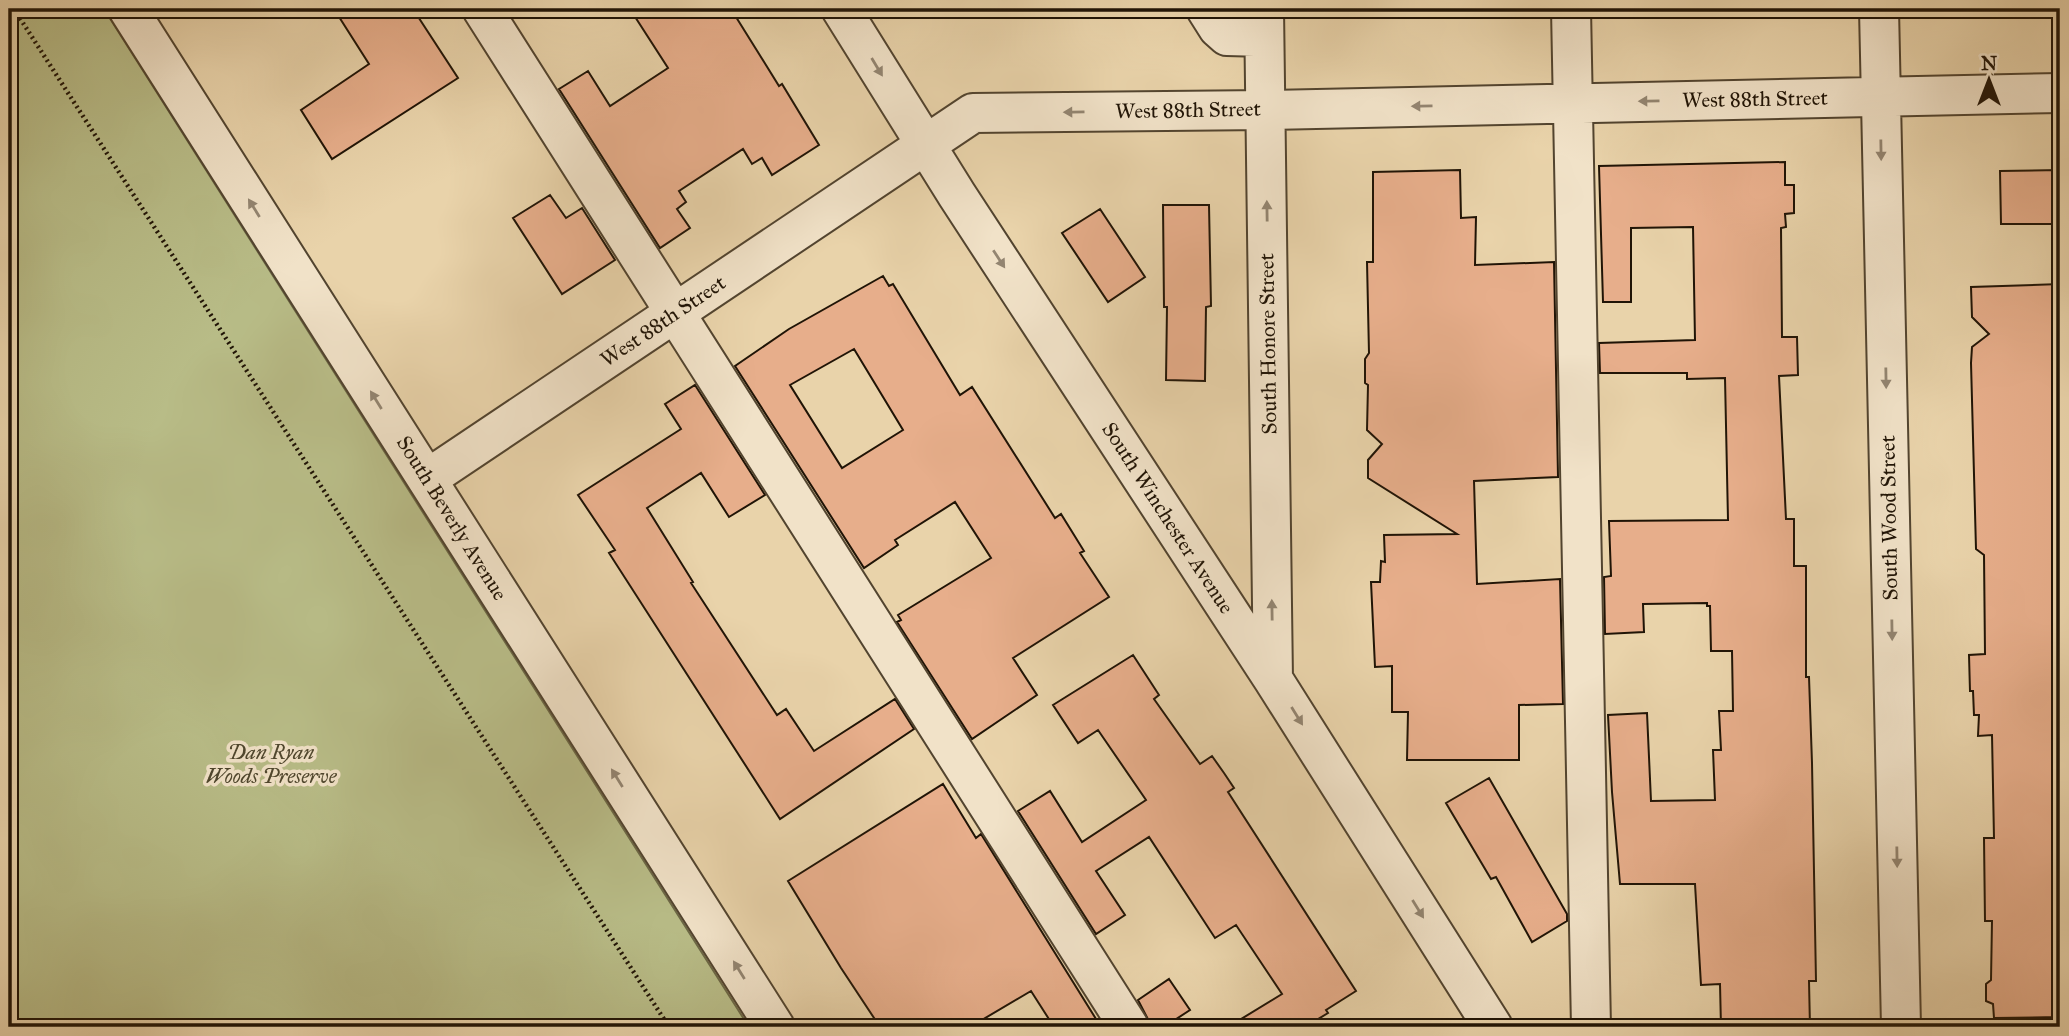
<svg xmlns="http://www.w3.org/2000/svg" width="2069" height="1036" font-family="'IM FELL Great Primer',serif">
<rect width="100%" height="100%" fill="#e9d3aa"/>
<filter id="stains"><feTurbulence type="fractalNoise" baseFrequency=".00286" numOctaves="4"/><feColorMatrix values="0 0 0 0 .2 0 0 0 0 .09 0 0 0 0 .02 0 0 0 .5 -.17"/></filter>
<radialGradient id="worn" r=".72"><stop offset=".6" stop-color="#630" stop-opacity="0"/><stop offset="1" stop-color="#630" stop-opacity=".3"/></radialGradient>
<!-- green -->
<path fill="#b8bc87" stroke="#6c6846" stroke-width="2" d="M9,9H104L749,1027H9Z"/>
<!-- building -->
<path fill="#e7ae8b" stroke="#201406" stroke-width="2" fill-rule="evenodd" d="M334,9H413L458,78L332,159L301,110L369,64Z
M630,9H731L779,86L782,84L819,145L772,175L762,158L752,164L743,149L679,191L686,202L677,209L690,228L660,248L559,89L588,71L610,106L668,68Z
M1785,162V185H1794V213L1785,214L1786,227L1781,228L1782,337H1797L1798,375L1779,376L1786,519H1794V566H1806V677H1809L1812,763L1816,981H1809L1810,1027H1721L1720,984L1701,985L1695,884H1620L1612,792L1608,715L1647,713L1651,801L1715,800L1713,750H1721L1719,711H1733L1732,651H1711L1710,606H1707V603L1643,604L1644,632L1605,634L1604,577L1611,576L1609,521L1728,520L1725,378L1687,379V373H1600L1599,343L1695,340L1693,227L1631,228V302H1603L1599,166Z
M1460,170L1461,218L1476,217L1475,265L1554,262L1558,477L1474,481L1477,584L1560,579L1563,704L1519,705V760H1407L1408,712H1392V666L1375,667L1371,582H1380L1381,561L1385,562L1384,535L1457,534L1368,478V460L1382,444L1367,430L1368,385L1365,383V359L1369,353L1367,262H1373V172Z
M2060,170V224H2001L2000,171Z
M550,195L566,218L582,208L615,260L562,294L513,218Z
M1163,205H1209L1211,306L1206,307L1205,381L1166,380L1167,307H1164Z
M1100,209L1145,277L1108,302L1062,233Z
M883,276L889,286L893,284L960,395L972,387L1055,518L1061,514L1084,551L1080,553L1109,597L1013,658L1037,695L972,739L897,622L901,620L898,615L991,558L955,502L895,540L898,545L864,568L735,366L789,329ZM854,349L903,430L842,468L790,385Z
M2060,284V687L2058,688L2060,748V1017L1994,1018L1993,1004L1986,1001V984L1991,980L1992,921H1985L1984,838H1994L1992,735L1978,736L1979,715H1974L1973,691H1970L1969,655L1985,654L1984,555L1976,549L1971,363L1972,347L1989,334L1972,317L1971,287Z
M695,385L765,495L729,517L701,473L647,508L693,582L691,583L777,715L786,709L814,751L895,699L914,729L780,819L609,553L615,550L578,495L681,429L665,404Z
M1133,655L1159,695L1154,699L1200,764L1212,756L1224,773L1234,788L1228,792L1356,991L1326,1010L1328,1013L1305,1027H1228L1282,994L1236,925L1215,938L1149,837L1096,871L1125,915L1096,934L1018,811L1050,791L1082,842L1146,800L1098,730L1078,743L1053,705Z
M1489,778L1567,914V921L1532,942L1496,877L1491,879L1446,803Z
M943,784L976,838L981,834L1101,1027H1054L1031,991L970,1027H880L841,968L788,881Z
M1169,979L1190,1010L1164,1027H1152L1138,1000Z"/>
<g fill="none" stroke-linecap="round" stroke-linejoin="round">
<!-- minor casing -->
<g stroke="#52442f" stroke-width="42">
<path id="minor" d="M128,9L775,1027
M482,9L1129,1027
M841,9L957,195L1273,679L1493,1027
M1206,9L1218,28L1227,36L1264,37
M1264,9L1273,679
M1571,9L1591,1027
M1879,9L1901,1027
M427,479L973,113L1265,110L2060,93"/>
</g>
<!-- path -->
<path stroke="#201406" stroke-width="4.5" stroke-dasharray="2 3.5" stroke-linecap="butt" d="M14,9L669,1027"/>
<!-- minor -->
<use href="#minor" stroke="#f1e2c8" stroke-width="38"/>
</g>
<!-- one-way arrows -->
<defs><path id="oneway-solid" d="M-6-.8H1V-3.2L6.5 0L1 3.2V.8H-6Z" transform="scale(1.75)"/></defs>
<g fill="#938571">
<use href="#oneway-solid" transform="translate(877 67) rotate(59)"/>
<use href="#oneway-solid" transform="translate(1649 101) rotate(179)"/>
<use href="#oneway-solid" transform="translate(1422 106) rotate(179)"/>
<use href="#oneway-solid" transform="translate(1074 112) rotate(179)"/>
<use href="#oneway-solid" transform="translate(1881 150) rotate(89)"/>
<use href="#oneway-solid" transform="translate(254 208) rotate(-122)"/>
<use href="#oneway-solid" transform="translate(1267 211) rotate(-91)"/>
<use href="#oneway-solid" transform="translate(999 259) rotate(57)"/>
<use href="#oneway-solid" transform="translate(1886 378) rotate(89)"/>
<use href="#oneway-solid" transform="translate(376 400) rotate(-122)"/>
<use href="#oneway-solid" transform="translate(1272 610) rotate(-91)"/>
<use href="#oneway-solid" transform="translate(1892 630) rotate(89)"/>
<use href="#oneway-solid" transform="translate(1297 716) rotate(58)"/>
<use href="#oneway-solid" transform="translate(617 778) rotate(-122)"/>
<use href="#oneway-solid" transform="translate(1897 857) rotate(89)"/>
<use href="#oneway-solid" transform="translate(1418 909) rotate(58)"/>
<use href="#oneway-solid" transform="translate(739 970) rotate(-122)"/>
</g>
<g text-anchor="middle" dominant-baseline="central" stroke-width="7" stroke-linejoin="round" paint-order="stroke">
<!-- street labels -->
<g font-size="21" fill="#201406" stroke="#f1e2c8">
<text transform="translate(1755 99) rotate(-1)">West 88th Street</text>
<text transform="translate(1188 110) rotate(-1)">West 88th Street</text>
<text transform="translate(663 321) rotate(-34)">West 88th Street</text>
<text transform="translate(1268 344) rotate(-91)">South Honore Street</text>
<text transform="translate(452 518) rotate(58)">South Beverly Avenue</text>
<text transform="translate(1168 518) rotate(57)">South Winchester Avenue</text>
<text transform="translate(1889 518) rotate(-91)">South Wood Street</text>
</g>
<!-- park labels -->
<g font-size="21" font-style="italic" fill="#4e462d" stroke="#f1e2c8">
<text x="271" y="752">Dan Ryan<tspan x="271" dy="24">Woods Preserve</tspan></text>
</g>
</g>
<!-- margin -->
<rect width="2069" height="1036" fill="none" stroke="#e9d3aa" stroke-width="35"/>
<rect x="10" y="10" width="2048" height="1015" fill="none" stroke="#201406" stroke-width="3.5"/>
<rect x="18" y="18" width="2034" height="1001" fill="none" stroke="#201406" stroke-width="2"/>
<!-- north arrow -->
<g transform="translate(1989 80)" stroke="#f1e2c8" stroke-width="5" paint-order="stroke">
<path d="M0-5L12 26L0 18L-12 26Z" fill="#201406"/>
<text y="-10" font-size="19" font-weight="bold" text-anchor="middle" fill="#201406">N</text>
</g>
<rect width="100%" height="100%" filter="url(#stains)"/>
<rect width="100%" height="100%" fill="url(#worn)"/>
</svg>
